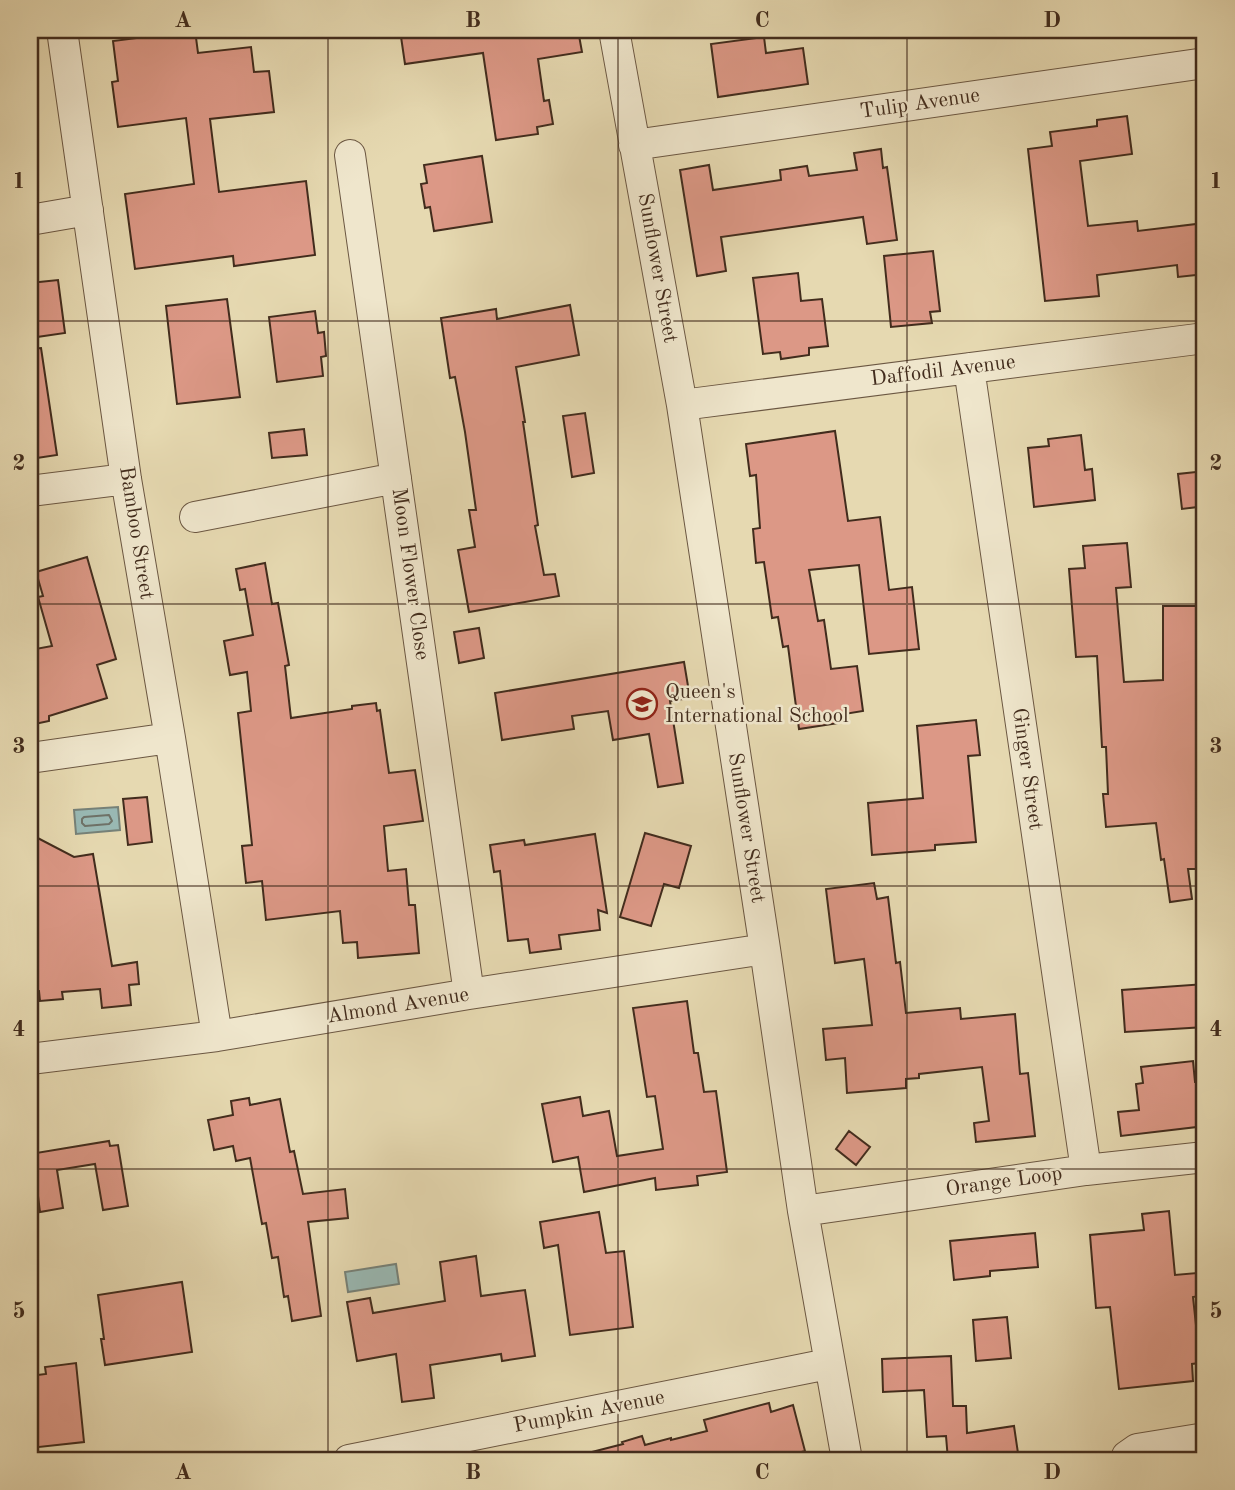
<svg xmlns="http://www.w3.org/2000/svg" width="1235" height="1490" font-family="'Old Standard TT',serif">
<rect width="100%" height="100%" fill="#e6d9b1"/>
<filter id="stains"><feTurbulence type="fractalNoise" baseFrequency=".00286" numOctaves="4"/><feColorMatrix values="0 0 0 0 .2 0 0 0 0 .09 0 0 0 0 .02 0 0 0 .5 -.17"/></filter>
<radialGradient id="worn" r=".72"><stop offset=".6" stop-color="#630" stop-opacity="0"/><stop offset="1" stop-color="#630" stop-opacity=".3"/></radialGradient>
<!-- water -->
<path fill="#99b9b4" stroke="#768178" stroke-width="2" d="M118,807L120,830L76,834L74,810Z
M396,1264L399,1284L348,1292L345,1272Z"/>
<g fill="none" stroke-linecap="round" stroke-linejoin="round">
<!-- shore -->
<path stroke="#6e7268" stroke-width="2" d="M109,815L112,821L109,824L85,826L82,823V819L84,817Z"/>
</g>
<!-- building -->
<path fill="#dc9886" stroke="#422c1d" stroke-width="2" d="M168,30H195L198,53L251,47L254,72L269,71L274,112L210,119L219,192L306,181L315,255L234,266L233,256L135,269L125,194L194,184L186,118L118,127L112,82L118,81L113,41L169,34Z
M400,30H578L582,52L538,59L544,101L549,100L553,124L537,127L538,134L496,140L483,53L405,64Z
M764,37L766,53L803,48L808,84L718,97L711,44Z
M1127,116L1132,154L1080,161L1088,226L1137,221L1138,231L1205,223V274L1178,277L1177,265L1097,275L1099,296L1045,301L1028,149L1052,146L1050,132L1097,126V120Z
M881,149L883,168L887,167L897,240L867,244L863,217L721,237L726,271L697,276L680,170L709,165L713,190L781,180L780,170L807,166L809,176L857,170L854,153Z
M482,156L492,222L434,231L430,207L425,208L421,184L427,183L424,165Z
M933,251L940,311L930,312L932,323L891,327L884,256Z
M798,273L801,301L822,299L828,346L809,348V355L781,359L780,352L763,354L753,278Z
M58,280L65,333L30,338V283Z
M227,299L240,397L177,404L166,306Z
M570,305L579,355L516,367L525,422H523L538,525L535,526L544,575L555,574L559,596L469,612L458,550L475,547L469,510H476L465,432L455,377L450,378L441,318L496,309L497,319Z
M315,311L318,333L324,332L326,356L321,357L323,376L277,382L269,317Z
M41,348L57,455L30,459V349Z
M585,413L594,473L572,477L563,416Z
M304,429L307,455L272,458L269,433Z
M835,431L848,521L880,517L889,590L912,587L919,649L869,654L859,565L809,570L818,621L824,620L831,669L857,666L863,711L838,715L839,723L799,729L788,646L783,647L778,617L772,618L764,562L756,563L753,529L760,528L756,475L750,476L746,444Z
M1081,435L1085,470L1092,469L1095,500L1034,507L1028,448L1049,446L1048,439Z
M1205,471V506L1182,509L1178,474Z
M1127,543L1131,587L1116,588L1124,682L1163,680V606H1205V869H1188L1192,899L1170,902L1164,859L1161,860L1156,823L1106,827L1103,794H1108L1106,747H1102L1097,656L1076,657L1069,569L1085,568L1083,546Z
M87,557L116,659L97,665L107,698L49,716V721L30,725V650L52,646L38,597L43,596L36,572Z
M265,563L272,604L278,603L289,665L285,666L291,718L352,709V706L376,703L377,711L380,710L389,773L415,770L423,821L384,826L388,871L406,869L409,905H415L419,953L358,958L357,942L343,943L340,911L266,920L262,881L246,883L242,846L252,845L238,713L251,711L247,672L230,675L224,641L253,635L245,589L240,590L236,569Z
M479,628L484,658L459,663L454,632Z
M684,662L690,698L670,701L683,783L658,787L649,734L613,740L608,711L572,716L574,729L502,740L495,693Z
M976,720L980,755L968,756L976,842L935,845V850L872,855L868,803L923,798L917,726Z
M147,797L152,842L128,845L123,799Z
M645,833L691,846L679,888L664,884L651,926L620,917Z
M30,834L74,857L93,854L112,966L137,962L139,984L129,985L131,1005L102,1008L100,989L62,992L63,999L40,1001L39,991L30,992Z
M595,834L607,913L598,910L600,930L559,935L561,949L530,953L528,939L508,941L500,871L494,872L490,845L524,840L525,845Z
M874,883L877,899L888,897L896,963L900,962L906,1013L960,1008L961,1019L1015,1014L1020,1074L1028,1073L1035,1136L976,1142L974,1123L989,1121L982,1067L919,1074V1078L906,1079V1088L847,1093L845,1058L826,1060L823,1029L872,1025L864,959L835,963L826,889Z
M1205,984V1027L1125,1032L1122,990Z
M687,1001L694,1053H698L704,1092L716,1091L727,1172L697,1176L698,1185L656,1190L655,1178L584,1192L578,1157L553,1162L542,1104L580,1097L583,1116L609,1111L617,1156L663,1149L655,1096L647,1097L633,1008Z
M1193,1061L1195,1082L1205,1081V1126L1121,1136L1118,1112L1139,1110L1136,1084L1143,1083L1141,1067Z
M249,1098L250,1105L280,1099L290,1152L294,1151L303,1194L345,1189L348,1218L308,1222L321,1316L292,1321L288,1296L284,1297L278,1257L272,1258L266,1223L262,1224L250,1158L236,1161L233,1146L214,1150L208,1120L233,1115L231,1101Z
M849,1131L870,1147L856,1165L836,1149Z
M109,1141L110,1146L118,1145L128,1206L103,1210L95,1164L57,1170L63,1208L40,1212L38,1196L30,1198V1154Z
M1169,1211L1175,1275L1197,1273L1199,1296L1193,1297L1200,1363L1192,1364L1193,1381L1119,1389L1110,1307L1096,1308L1090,1235L1144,1230L1142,1214Z
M599,1212L606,1253L624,1251L633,1327L570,1335L558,1245L544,1248L540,1222Z
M1035,1233L1038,1267L990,1271V1276L954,1280L950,1241Z
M476,1256L481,1296L525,1290L535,1356L502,1361L501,1354L430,1365L434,1398L402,1402L396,1354L357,1361L347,1302L370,1298L373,1313L445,1301L440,1262Z
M182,1282L192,1352L105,1365L101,1339H104L98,1295Z
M1007,1317L1011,1358L976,1361L973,1320Z
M951,1356L953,1406H966L967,1433L1014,1426L1019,1460H948L946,1436L927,1437L924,1390L883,1392L882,1359Z
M76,1363L84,1442L30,1448V1376L46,1374L45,1367Z
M769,1403L771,1412L793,1405L805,1451L798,1453L800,1460H585L584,1454L623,1444L622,1442L642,1436L645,1445L671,1438V1440L707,1431L704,1420Z"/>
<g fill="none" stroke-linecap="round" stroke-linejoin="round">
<!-- minor casing -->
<g stroke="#6b5742" stroke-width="32">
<path id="minor" d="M62,30L126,479L170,738L217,1036
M614,30L682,405L765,949L803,1211L847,1460
M634,145L1205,63
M350,155L469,994
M30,220L88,210
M969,368L1086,1170
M682,405L1205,338
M30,491L126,479
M195,517L396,478
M30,758L170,738
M30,1059L217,1036L469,994L765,949
M803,1211L1086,1170L1205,1157
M349,1460L828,1364
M1126,1460L1127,1456L1137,1449L1205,1438"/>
</g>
<!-- minor -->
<use href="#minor" stroke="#efe6cc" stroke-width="30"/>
</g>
<!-- grid -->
<path fill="none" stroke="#422c1d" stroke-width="2" stroke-opacity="0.55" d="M328,30V1460M618,30V1460M907,30V1460M30,321H1205M30,604H1205M30,886H1205M30,1169H1205"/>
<!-- icons -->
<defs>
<g id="school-ring" transform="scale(1.575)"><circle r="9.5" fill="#efe6cc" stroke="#8f2418" stroke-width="1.5"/><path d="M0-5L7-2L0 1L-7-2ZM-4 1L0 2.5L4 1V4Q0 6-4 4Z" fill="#8f2418"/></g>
</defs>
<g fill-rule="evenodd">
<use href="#school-ring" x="642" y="704"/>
</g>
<g text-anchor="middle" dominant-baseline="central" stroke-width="5" stroke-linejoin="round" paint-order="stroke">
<!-- street labels -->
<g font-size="21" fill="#422c1d" stroke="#efe6cc">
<text transform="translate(920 104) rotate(-8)">Tulip Avenue</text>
<text transform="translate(657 268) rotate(80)">Sunflower Street</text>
<text transform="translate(943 371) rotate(-7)">Daffodil Avenue</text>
<text transform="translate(136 533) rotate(81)">Bamboo Street</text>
<text transform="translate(410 574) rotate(82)">Moon Flower Close</text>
<text transform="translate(1027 769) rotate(82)">Ginger Street</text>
<text transform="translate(746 828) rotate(81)">Sunflower Street</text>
<text transform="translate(398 1006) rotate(-9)">Almond Avenue</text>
<text transform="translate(1004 1182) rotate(-8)">Orange Loop</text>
<text transform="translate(589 1412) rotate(-11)">Pumpkin Avenue</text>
</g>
<!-- poi labels -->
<g font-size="21" fill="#422c1d" stroke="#efe6cc" text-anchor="start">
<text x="665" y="692">Queen's<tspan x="665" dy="24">International School</tspan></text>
</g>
</g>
<!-- margin -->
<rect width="1235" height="1490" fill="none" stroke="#e6d9b1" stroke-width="77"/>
<rect x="38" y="38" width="1158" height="1414" fill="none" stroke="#422c1d" stroke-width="2.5"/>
<g font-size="23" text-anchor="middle" font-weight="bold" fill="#422c1d">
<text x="183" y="27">A</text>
<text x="473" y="27">B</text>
<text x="762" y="27">C</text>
<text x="1052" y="27">D</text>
<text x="19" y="188">1</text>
<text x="1216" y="188">1</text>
<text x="19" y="470">2</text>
<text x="1216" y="470">2</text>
<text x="19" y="753">3</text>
<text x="1216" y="753">3</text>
<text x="19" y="1036">4</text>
<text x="1216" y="1036">4</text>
<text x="19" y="1318">5</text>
<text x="1216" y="1318">5</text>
<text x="183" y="1479">A</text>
<text x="473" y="1479">B</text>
<text x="762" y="1479">C</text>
<text x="1052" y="1479">D</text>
</g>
<rect width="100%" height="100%" filter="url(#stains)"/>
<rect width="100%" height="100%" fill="url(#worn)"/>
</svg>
